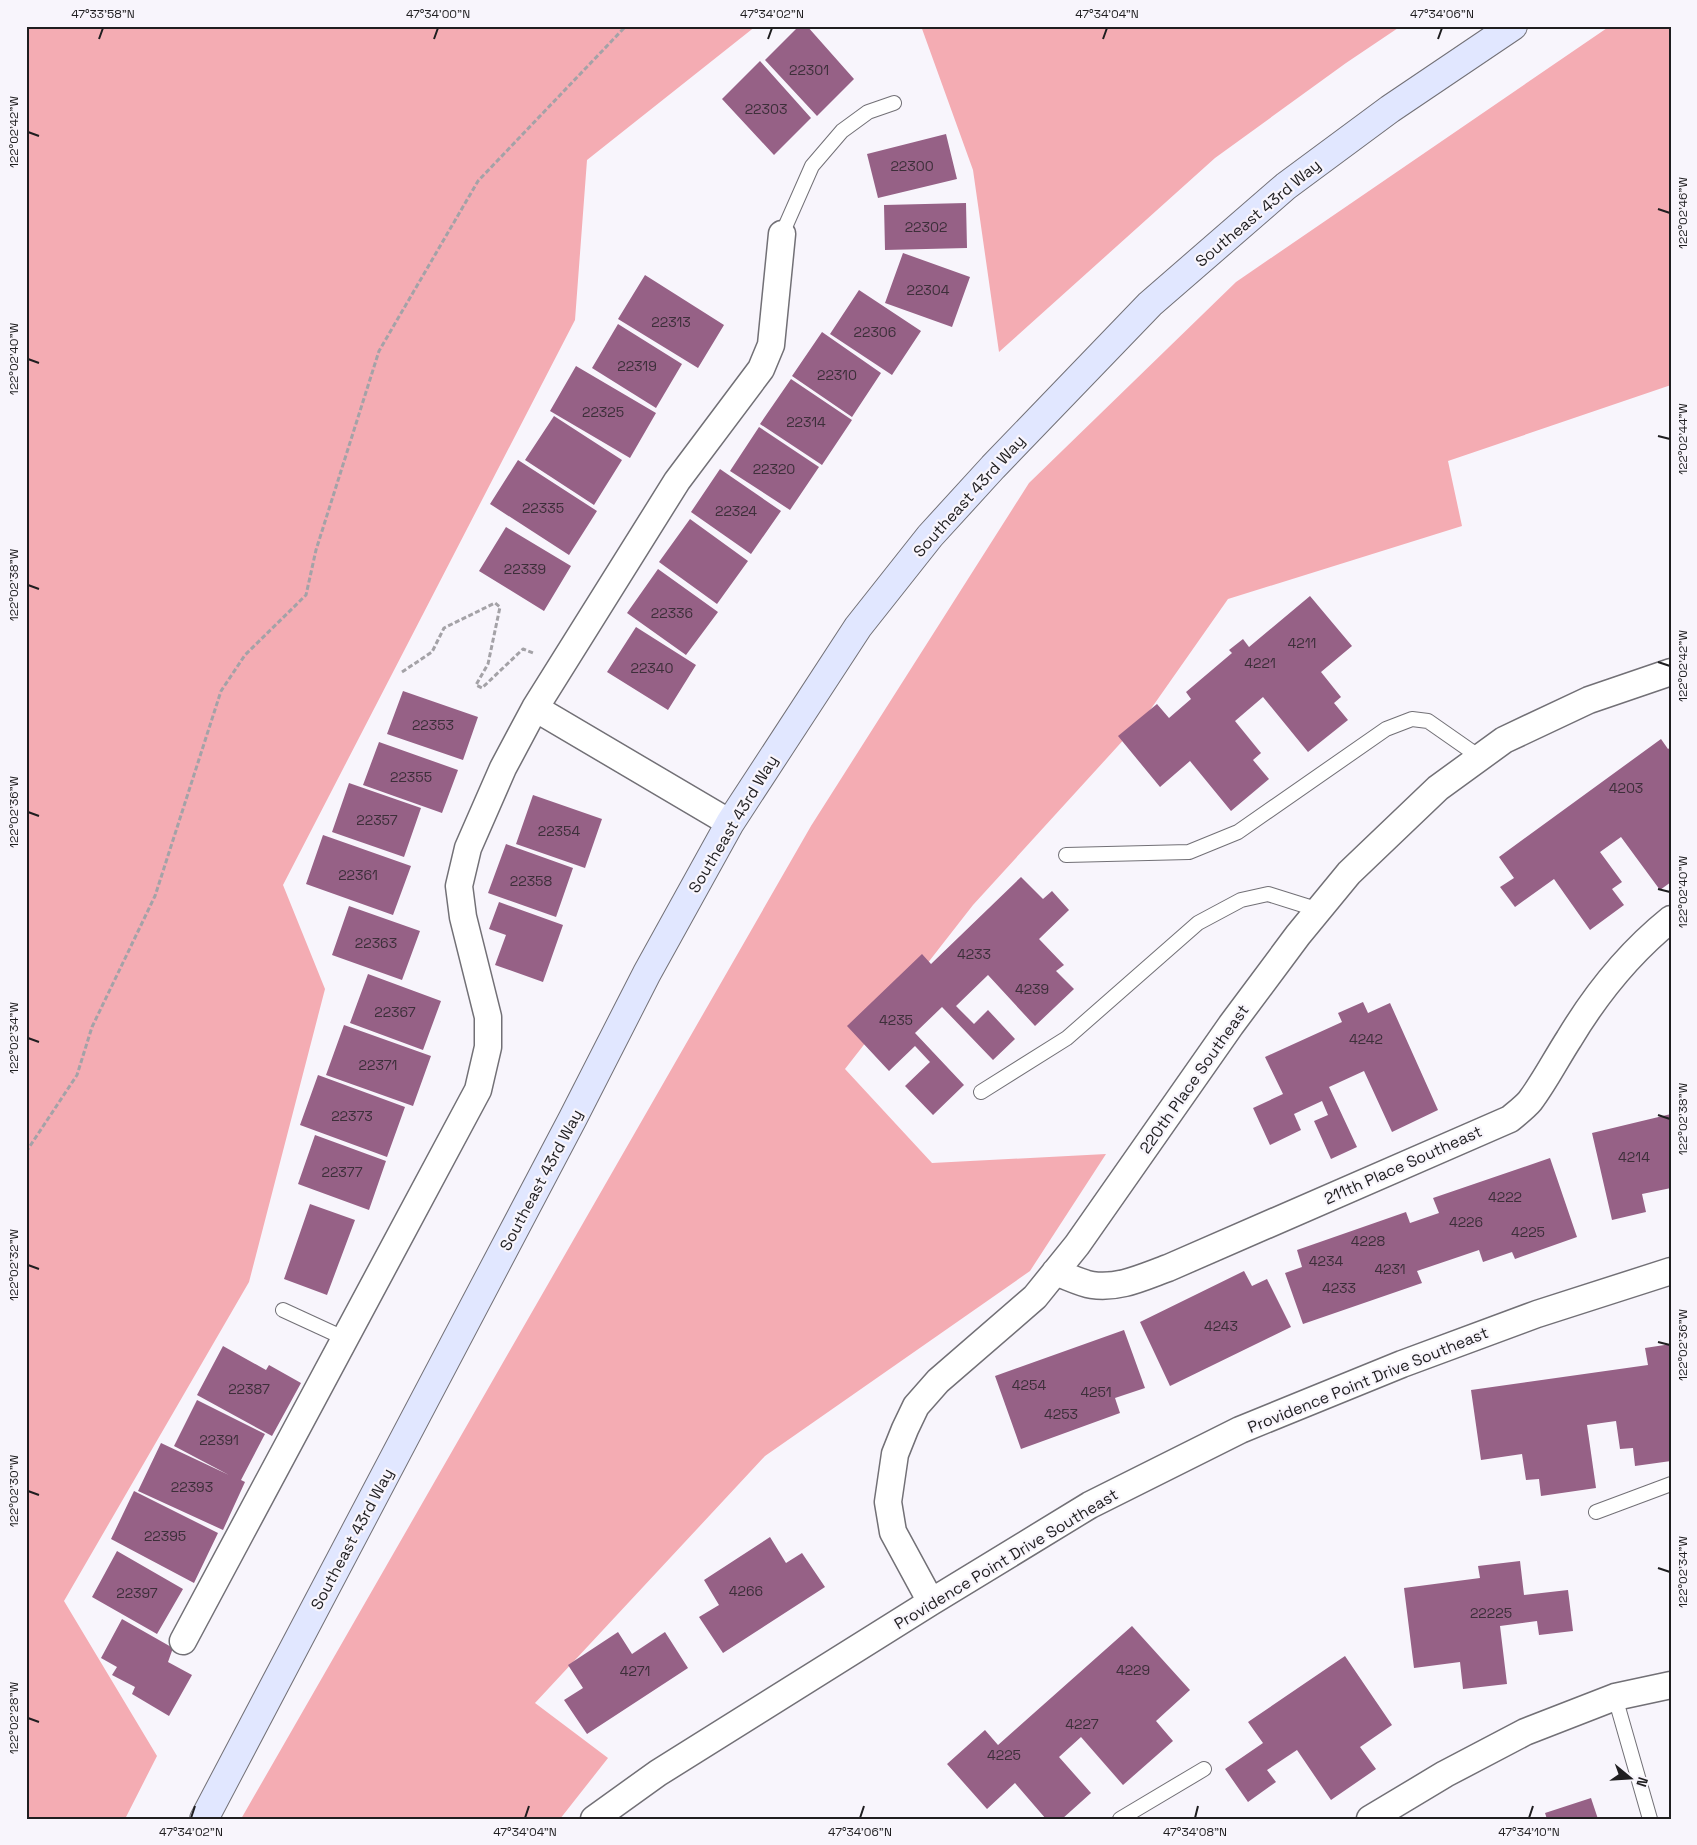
<svg xmlns="http://www.w3.org/2000/svg" width="1697" height="1845" font-family="'Space Grotesk',sans-serif">
<rect width="100%" height="100%" fill="#f8f5fc"/>
<!-- forest -->
<path fill="#f4acb3" d="M26,26H756L587,160L575,320L283,885L325,989L249,1282L64,1601L157,1756L125,1819H26Z
M921,26H1401L1346,63L1215,158L999,352L973,170Z
M1610,26H1671V385L1448,461L1462,526L1228,599L1148,713L973,905L845,1069L932,1163L1106,1154L1030,1271L765,1456L535,1703L608,1758L560,1819H241L811,826L1029,483L1236,282Z"/>
<!-- building -->
<path fill="#966186" d="M799,26H807L854,79L817,116L765,60Z
M760,61L811,118L774,155L722,99Z
M946,134L957,179L878,198L867,154Z
M966,203L967,248L885,250L884,205Z
M903,253L970,277L952,327L885,303Z
M645,275L724,325L698,368L618,319Z
M859,290L921,331L892,375L830,334Z
M618,324L682,364L656,408L592,368Z
M822,332L881,373L852,417L792,376Z
M576,366L656,413L630,458L550,411Z
M791,379L852,420L822,465L760,424Z
M554,416L622,460L594,505L525,460Z
M759,427L819,467L790,510L730,471Z
M518,460L597,511L569,555L490,504Z
M720,469L781,511L751,554L691,512Z
M690,519L748,561L717,604L659,562Z
M506,527L571,566L544,611L479,571Z
M658,569L718,612L686,655L627,613Z
M1310,596L1352,646L1321,672L1341,697L1334,703L1348,720L1308,752L1263,697L1235,721L1261,753L1253,760L1269,779L1231,811L1190,761L1160,787L1118,736L1157,704L1169,718L1191,699L1186,692L1232,653L1229,650L1243,639L1249,647Z
M636,627L696,665L668,710L607,672Z
M403,691L478,717L463,760L387,734Z
M1661,739L1668,749L1671,747V882L1660,890L1621,837L1600,852L1622,882L1612,889L1624,905L1590,930L1554,879L1515,907L1500,887L1514,878L1499,857Z
M379,742L458,770L442,813L363,785Z
M349,783L421,808L404,857L332,832Z
M533,795L602,819L585,868L516,844Z
M323,835L411,866L393,915L306,884Z
M506,844L573,868L556,917L488,893Z
M1021,877L1043,899L1052,891L1069,910L1039,939L1064,965L1056,971L1074,989L1035,1026L988,975L956,1006L974,1024L988,1010L1015,1039L993,1060L942,1007L915,1033L964,1085L933,1115L905,1086L930,1062L915,1046L889,1071L847,1026L922,954L931,964Z
M499,902L563,925L543,982L495,965L506,935L489,929Z
M349,906L420,931L402,980L332,955Z
M368,974L441,1001L423,1050L350,1023Z
M1363,1002L1368,1013L1390,1003L1438,1110L1392,1132L1364,1071L1329,1087L1357,1147L1331,1159L1314,1121L1328,1115L1322,1101L1294,1114L1301,1130L1270,1145L1253,1108L1283,1094L1265,1057L1342,1022L1338,1013Z
M344,1025L431,1056L413,1106L326,1075Z
M318,1075L405,1107L387,1157L300,1125Z
M1671,1114V1188L1642,1194L1646,1212L1612,1220L1592,1133Z
M315,1135L386,1161L369,1210L298,1184Z
M1550,1158L1577,1237L1515,1259L1512,1252L1483,1262L1479,1250L1417,1271L1422,1283L1303,1324L1285,1273L1302,1267L1297,1250L1406,1212L1410,1223L1439,1213L1433,1198Z
M310,1204L355,1220L327,1295L284,1279Z
M1244,1271L1252,1286L1267,1279L1291,1327L1170,1386L1140,1322Z
M1124,1330L1145,1388L1115,1398L1120,1413L1021,1449L995,1376Z
M1671,1344V1461L1635,1466L1633,1448L1620,1449L1616,1421L1587,1425L1596,1488L1541,1496L1539,1479L1526,1480L1522,1454L1481,1460L1471,1390L1648,1365L1645,1348Z
M223,1346L266,1370L269,1365L301,1383L272,1436L197,1395Z
M197,1400L265,1434L241,1480L245,1482L223,1530L138,1491L161,1443L229,1475L174,1446Z
M134,1491L218,1533L194,1583L111,1539Z
M770,1537L786,1563L802,1553L825,1587L723,1653L699,1617L719,1605L704,1580Z
M117,1551L183,1589L157,1634L92,1597Z
M1520,1561L1524,1595L1568,1590L1573,1631L1539,1635L1537,1621L1500,1626L1507,1684L1463,1689L1460,1662L1414,1668L1404,1588L1480,1578L1478,1566Z
M122,1619L173,1648L168,1662L192,1675L169,1716L132,1694L135,1687L112,1675L117,1667L101,1658Z
M1132,1626L1190,1690L1156,1721L1173,1741L1123,1785L1081,1737L1059,1757L1091,1793L1062,1819H1046L1015,1783L987,1809L947,1764L985,1730L998,1745Z
M618,1632L632,1654L665,1632L688,1668L587,1734L564,1700L583,1688L568,1665Z
M1345,1656L1392,1725L1360,1747L1376,1769L1331,1800L1297,1750L1267,1770L1276,1782L1248,1802L1225,1769L1263,1743L1248,1722Z
M1591,1798L1598,1819H1547L1545,1813Z"/>
<g fill="none" stroke-linecap="round" stroke-linejoin="round">
<!-- lane casing -->
<g stroke="#727076" stroke-width="16">
<path id="lane" d="M782,234L812,166L842,131L868,112L894,103
M1066,855L1189,852L1238,832L1386,729L1412,719L1428,721L1481,758
M981,1092L1067,1038L1198,923L1241,900L1268,894L1319,910
M283,1310L346,1339
M1596,1512L1671,1484
M1615,1697L1650,1819
M1120,1819L1204,1769"/>
</g>
<!-- street casing -->
<g stroke="#727076" stroke-width="29">
<path id="street" d="M535,708L730,823
M1055,1272C1067,1276 1080,1283 1092,1285C1119,1289 1143,1277 1168,1268L1510,1119C1517,1113 1525,1107 1530,1101C1545,1081 1556,1059 1569,1039C1596,994 1630,952 1671,919
M931,1602L893,1532L888,1502L895,1454L905,1429L916,1406L938,1381L1035,1297L1077,1245L1231,1025L1298,935L1349,873L1438,788L1504,740L1589,700L1671,672
M183,1641L478,1090L488,1047V1017L463,917L459,886L468,848L503,768L535,708L677,481L761,369L771,345L782,234
M594,1819L658,1773L931,1602L1090,1505L1240,1430L1402,1364L1537,1314L1671,1271
M1370,1819L1445,1774L1525,1732L1615,1697L1671,1685"/>
</g>
<!-- secondary casing -->
<g stroke="#727076" stroke-width="30">
<path id="secondary" d="M204,1819L573,1118L647,973L730,823L858,627L930,536L993,467L1150,304L1286,186L1390,109L1513,26"/>
</g>
<!-- path -->
<path stroke="#a4a2a7" stroke-width="3" stroke-dasharray="5 2.5" stroke-linecap="butt" d="M402,672L432,652L444,628L495,603L500,607L488,664L476,685L482,688L523,649L533,653
M26,1152L77,1075L92,1027L155,896L221,691L245,655L306,595L316,550L379,351L478,181L626,26"/>
<!-- lane -->
<use href="#lane" stroke="#fff" stroke-width="14"/>
<!-- street -->
<use href="#street" stroke="#fff" stroke-width="26"/>
<!-- secondary -->
<use href="#secondary" stroke="#e1e7ff" stroke-width="28"/>
</g>
<!-- ticks -->
<path fill="none" stroke="#1f1e20" stroke-width="2" d="M99,39L103,28M434,39L438,28M768,39L772,28M1103,39L1107,28M1438,39L1442,28M28,132L39,136M1658,209L1670,213M28,359L39,363M1658,436L1670,439M28,585L39,589M1658,662L1670,666M28,812L39,816M1658,889L1670,892M28,1038L39,1042M1658,1115L1670,1119M28,1265L39,1269M1658,1342L1670,1345M28,1491L39,1495M1658,1568L1670,1572M28,1718L39,1722M191,1818L195,1806M525,1818L529,1806M860,1818L864,1806M1195,1818L1198,1806M1529,1818L1533,1806"/>
<g text-anchor="middle" dominant-baseline="central" stroke-width="4.5" stroke-linejoin="round" paint-order="stroke">
<!-- number labels -->
<g font-size="14" fill="#3d2f3a">
<text x="809" y="70">22301</text>
<text x="766" y="109">22303</text>
<text x="912" y="166">22300</text>
<text x="926" y="227">22302</text>
<text x="928" y="290">22304</text>
<text x="671" y="322">22313</text>
<text x="875" y="332">22306</text>
<text x="637" y="366">22319</text>
<text x="837" y="375">22310</text>
<text x="603" y="412">22325</text>
<text x="806" y="422">22314</text>
<text x="774" y="469">22320</text>
<text x="543" y="508">22335</text>
<text x="736" y="511">22324</text>
<text x="525" y="569">22339</text>
<text x="672" y="613">22336</text>
<text x="1302" y="643">4211</text>
<text x="1260" y="663">4221</text>
<text x="652" y="668">22340</text>
<text x="433" y="725">22353</text>
<text x="411" y="777">22355</text>
<text x="1626" y="788">4203</text>
<text x="377" y="820">22357</text>
<text x="559" y="831">22354</text>
<text x="358" y="875">22361</text>
<text x="531" y="881">22358</text>
<text x="376" y="943">22363</text>
<text x="974" y="954">4233</text>
<text x="1032" y="989">4239</text>
<text x="395" y="1012">22367</text>
<text x="896" y="1020">4235</text>
<text x="1366" y="1039">4242</text>
<text x="378" y="1065">22371</text>
<text x="352" y="1116">22373</text>
<text x="1634" y="1157">4214</text>
<text x="342" y="1172">22377</text>
<text x="1505" y="1197">4222</text>
<text x="1466" y="1222">4226</text>
<text x="1528" y="1232">4225</text>
<text x="1368" y="1241">4228</text>
<text x="1326" y="1261">4234</text>
<text x="1390" y="1269">4231</text>
<text x="1339" y="1288">4233</text>
<text x="1221" y="1326">4243</text>
<text x="1029" y="1385">4254</text>
<text x="249" y="1389">22387</text>
<text x="1096" y="1392">4251</text>
<text x="1061" y="1414">4253</text>
<text x="219" y="1440">22391</text>
<text x="192" y="1487">22393</text>
<text x="165" y="1536">22395</text>
<text x="746" y="1591">4266</text>
<text x="137" y="1593">22397</text>
<text x="1491" y="1613">22225</text>
<text x="1133" y="1670">4229</text>
<text x="635" y="1671">4271</text>
<text x="1082" y="1724">4227</text>
<text x="1004" y="1755">4225</text>
</g>
<!-- street labels -->
<g font-size="16" fill="#1f1e20" stroke="#f8f5fc">
<text transform="translate(1258 213) rotate(-40)">Southeast 43rd Way</text>
<text transform="translate(969 496) rotate(-48)">Southeast 43rd Way</text>
<text transform="translate(733 824) rotate(-59)">Southeast 43rd Way</text>
<text transform="translate(1194 1079) rotate(-55)">220th Place Southeast</text>
<text transform="translate(1403 1165) rotate(-24)">211th Place Southeast</text>
<text transform="translate(541 1180) rotate(-62)">Southeast 43rd Way</text>
<text transform="translate(1368 1380) rotate(-22)">Providence Point Drive Southeast</text>
<text transform="translate(352 1539) rotate(-62)">Southeast 43rd Way</text>
<text transform="translate(1006 1559) rotate(-31)">Providence Point Drive Southeast</text>
</g>
</g>
<!-- border -->
<rect width="1697" height="1845" fill="none" stroke="#f8f5fc" stroke-width="55"/>
<!-- north arrow -->
<g transform="translate(1630 1778) rotate(108)" stroke="#f8f5fc" stroke-width="4" paint-order="stroke">
<path d="M0-4L9 19L0 12L-9 19Z" fill="#1f1e20"/>
<text y="-8" font-size="14" font-weight="bold" text-anchor="middle" fill="#1f1e20">N</text>
</g>
<rect x="28" y="28" width="1642" height="1790" fill="none" stroke="#1f1e20" stroke-width="2"/>
<g font-size="12" text-anchor="middle" fill="#1f1e20">
<text x="103" y="18">47°33'58"N</text>
<text x="438" y="18">47°34'00"N</text>
<text x="772" y="18">47°34'02"N</text>
<text x="1107" y="18">47°34'04"N</text>
<text x="1442" y="18">47°34'06"N</text>
<text transform="translate(14 132) rotate(-90)" y="4">122°02'42"W</text>
<text transform="translate(1683 213) rotate(-90)" y="4">122°02'46"W</text>
<text transform="translate(14 359) rotate(-90)" y="4">122°02'40"W</text>
<text transform="translate(1683 439) rotate(-90)" y="4">122°02'44"W</text>
<text transform="translate(14 585) rotate(-90)" y="4">122°02'38"W</text>
<text transform="translate(1683 666) rotate(-90)" y="4">122°02'42"W</text>
<text transform="translate(14 812) rotate(-90)" y="4">122°02'36"W</text>
<text transform="translate(1683 892) rotate(-90)" y="4">122°02'40"W</text>
<text transform="translate(14 1038) rotate(-90)" y="4">122°02'34"W</text>
<text transform="translate(1683 1119) rotate(-90)" y="4">122°02'38"W</text>
<text transform="translate(14 1265) rotate(-90)" y="4">122°02'32"W</text>
<text transform="translate(1683 1345) rotate(-90)" y="4">122°02'36"W</text>
<text transform="translate(14 1491) rotate(-90)" y="4">122°02'30"W</text>
<text transform="translate(1683 1572) rotate(-90)" y="4">122°02'34"W</text>
<text transform="translate(14 1718) rotate(-90)" y="4">122°02'28"W</text>
<text x="191" y="1836">47°34'02"N</text>
<text x="525" y="1836">47°34'04"N</text>
<text x="860" y="1836">47°34'06"N</text>
<text x="1195" y="1836">47°34'08"N</text>
<text x="1529" y="1836">47°34'10"N</text>
</g>
</svg>
